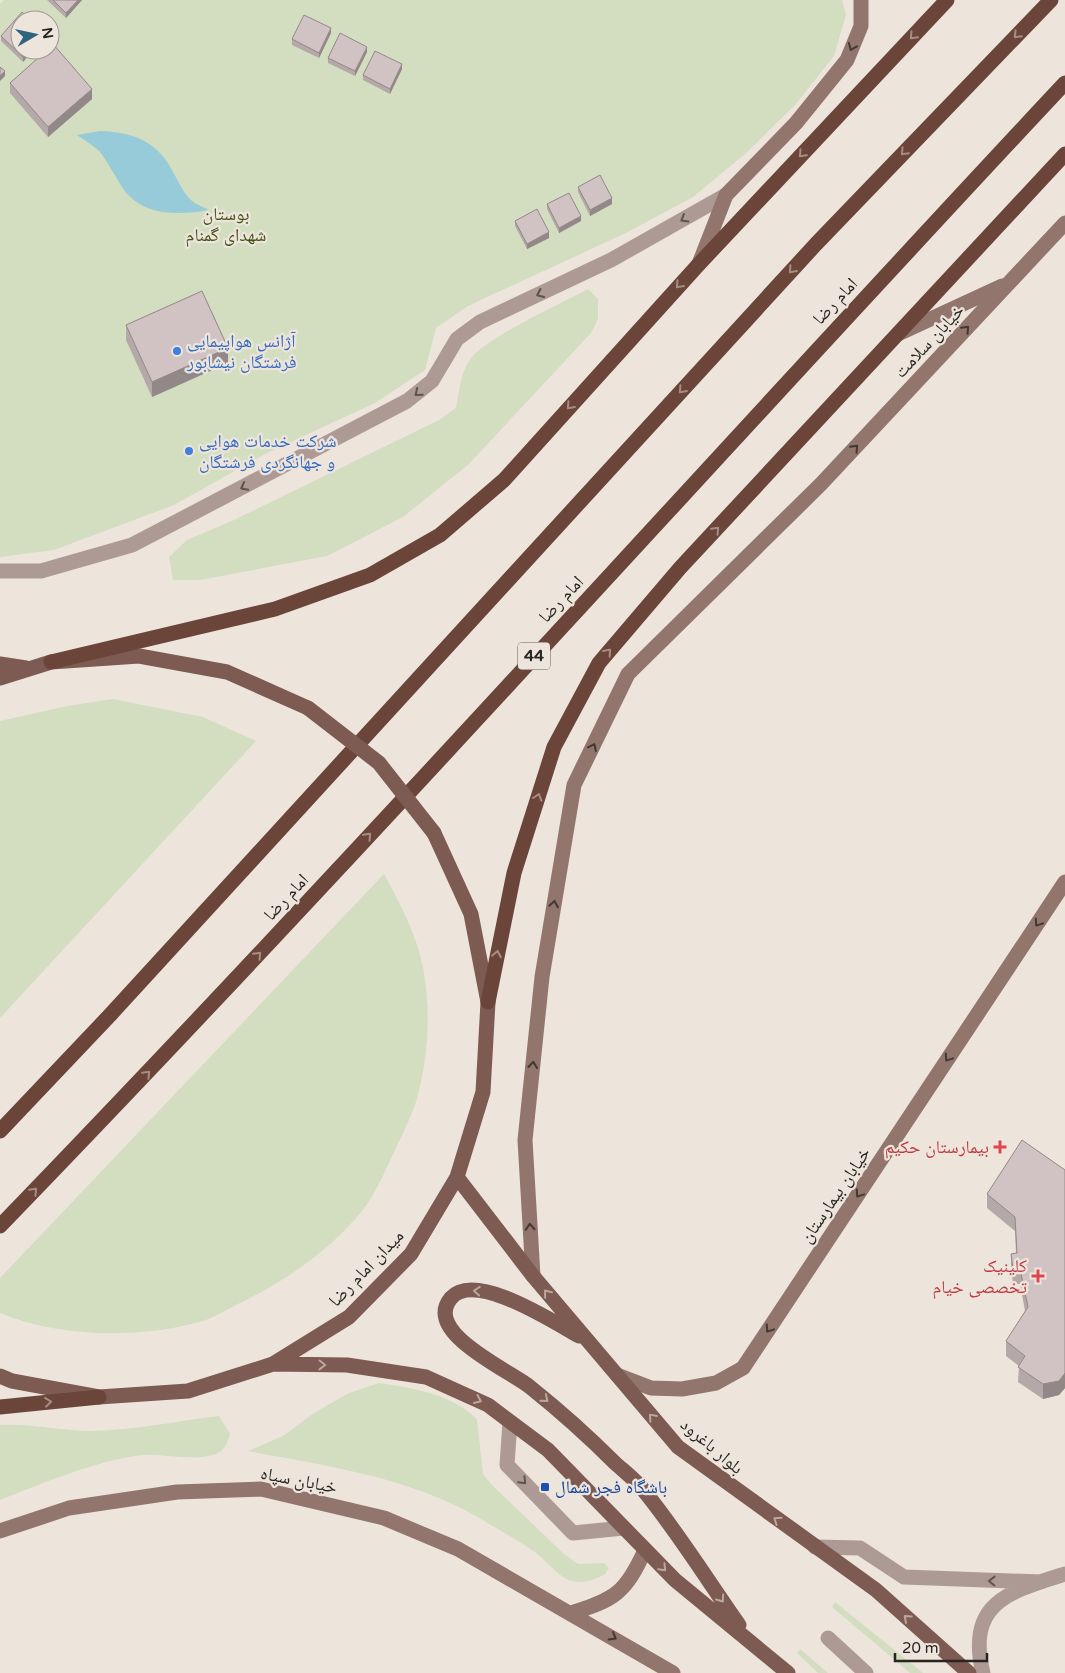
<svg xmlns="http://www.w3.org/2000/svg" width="1065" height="1673" font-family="'Varela Round','Noto Naskh Arabic',sans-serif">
<rect width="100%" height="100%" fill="#ede5dc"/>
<!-- green -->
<path fill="#d3ddc0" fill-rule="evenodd" d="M4,0H842L846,15L834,56L795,105L745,154L693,197L626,233L468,306L436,328L425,370L375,403L265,454L174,505L54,550L0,557V4ZM20,20H50V50H20Z
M588,289L598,299V319L591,333L468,465L403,517L327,556L200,580H173L169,557L187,540L234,520L439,420L456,408C459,391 461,370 472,357C488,337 562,303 588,289Z
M113,699L203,717L256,741L0,1018V721L67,706Z
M384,874C400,903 419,939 424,973C431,1015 428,1064 415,1105C408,1124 398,1143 390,1161C381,1180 371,1202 357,1217C323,1256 280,1284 234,1306C224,1311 213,1318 203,1321C141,1339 60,1338 0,1313V1278Z
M379,1383C413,1388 451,1394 477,1419L483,1474L492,1485L564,1554L578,1564L604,1563L609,1568L605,1574C596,1579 583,1584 572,1581C557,1577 546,1559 533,1551C517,1539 498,1530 481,1519C411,1477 327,1466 248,1451L283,1436L314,1413L349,1393Z
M219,1416L230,1434C228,1441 225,1450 218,1453C195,1463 166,1453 142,1455C94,1461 44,1483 0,1500V1425C31,1423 61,1431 92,1431C135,1430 177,1421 219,1416Z
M835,1602L923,1673H910L832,1607Z
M800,1649L828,1673H818L797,1653Z"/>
<!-- water -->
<path fill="#98cbd9" d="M100,131C132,132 158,141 173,172C179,182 183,193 192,201C197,205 204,207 209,210C179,215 145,217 124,190C115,177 109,163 99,151C93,145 84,140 77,135Z"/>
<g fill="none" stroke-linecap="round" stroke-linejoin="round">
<!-- lane -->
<path stroke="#ae9a95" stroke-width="15" d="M0,571H41L132,545L407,401L432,381L457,339L480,322L611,260L726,195
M510,1422L507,1465L573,1533L624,1528
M815,1547L860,1548L904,1577L1041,1582
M983,1673C966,1603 1008,1592 1065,1574"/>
<!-- street -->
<path stroke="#ae9a95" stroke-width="15" d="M828,1638L866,1673"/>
<!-- secondary -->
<path stroke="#92756d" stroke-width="15" d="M699,264L726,195L796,123L847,60L861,26V0
M898,334L1002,286
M533,1276L525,1140L542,977L574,785L628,674L821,484L1065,223
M617,1375L651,1388L682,1389L716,1383L743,1368L1065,882
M0,1531L69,1508L177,1492L261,1489L384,1518L458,1549L673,1673
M571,1613C615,1600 626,1592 645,1550"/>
<!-- primary -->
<path stroke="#7d5b52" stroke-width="15" d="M0,664L26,668
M0,678L51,662L139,656L227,672L308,708
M457,1177L533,1276L678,1447L876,1590L969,1673
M579,1336C555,1323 475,1270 451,1298C422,1333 511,1371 530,1387C560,1411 588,1436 615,1463C625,1472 637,1481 645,1492C679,1534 708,1581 739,1625
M273,1364L347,1365L426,1377L488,1405L548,1450L675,1580L788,1673
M0,1376L12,1381L99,1397L188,1391L273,1364L349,1317L411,1254L457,1177L483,1092L488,1002L471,914L434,833"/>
<!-- highway -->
<path stroke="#6b453a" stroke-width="15" d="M51,662L275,609L370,575L440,535L504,480L699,264L947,0
M488,1002L514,873L554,747L599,663L680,568L1065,154
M0,1131L111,1014L816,244L1051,0
M0,1226C362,852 709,463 1065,83
M0,1407L99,1397"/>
<!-- primary-bridge -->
<path stroke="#7d5b52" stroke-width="15" d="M308,708L379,763L434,833"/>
</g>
<!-- wall -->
<path fill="#b4a8a8" d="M47,0H82L66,18Z
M331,33L319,58L292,45V39Z
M1,36L20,50H33L23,62L1,41Z
M367,52L355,76L328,63V58Z
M402,69L390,94L363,80V75Z
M10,83L92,99L48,137L10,93Z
M578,187L612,204L590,216L578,192Z
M547,204L581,221L559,233L547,209Z
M515,221L549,238L527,249L515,226Z
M126,325L228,363L152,397L126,340Z
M1065,1170V1388L1059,1395L1043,1399L1018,1382L1019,1366L1006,1356V1341L1025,1311L1020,1284H1013L1011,1268V1254L1016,1253L1015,1231L987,1208V1194Z"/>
<!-- shaded-wall -->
<path fill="#928888" d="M78,0H82L66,18V13Z
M331,28V33L319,58V53Z
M367,47V52L355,76V71Z
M29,50H33L23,62V57Z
M402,64V69L390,94V89Z
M5,71V76L0,81V76Z
M92,89V99L48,137V127Z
M612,198V204L590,216V210Z
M581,216V221L559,233V228Z
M549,232V238L527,249V244Z
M228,348V363L152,397V382Z
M1065,1373V1388L1059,1395L1043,1399V1384Z"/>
<!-- building -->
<path fill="#d1c3c3" stroke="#928888" d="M53,0H78L66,13Z
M22,12L31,20H20V50H29L23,57L1,36Z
M304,15L331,28L319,53L292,39Z
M340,33L367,47L355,71L328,58Z
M53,44L92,89L48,127L10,83L47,50H50V47Z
M375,51L402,64L390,89L363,75Z
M0,67L5,71L0,76Z
M600,175L612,198L590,210L578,187Z
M569,193L581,216L559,228L547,204Z
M537,209L549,232L527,244L515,221Z
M202,291L228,348L152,382L126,325Z
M1022,1140L1065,1170V1373L1059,1381L1043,1384L1018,1367L1025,1356L1006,1341L1028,1307L1020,1269L1013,1270L1011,1254L1017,1253L1015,1217L987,1194Z"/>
<!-- one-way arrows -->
<defs><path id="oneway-chevron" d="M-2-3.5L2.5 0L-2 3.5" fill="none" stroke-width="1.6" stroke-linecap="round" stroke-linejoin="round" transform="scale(1.25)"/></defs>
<g stroke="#a68d83">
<use href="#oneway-chevron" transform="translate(1017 35) rotate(134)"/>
<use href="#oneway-chevron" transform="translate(913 36) rotate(133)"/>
<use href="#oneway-chevron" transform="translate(904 152) rotate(134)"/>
<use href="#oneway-chevron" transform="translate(802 154) rotate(133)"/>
<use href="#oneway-chevron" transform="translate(792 270) rotate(132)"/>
<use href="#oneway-chevron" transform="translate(679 285) rotate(132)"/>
<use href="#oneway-chevron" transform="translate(682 390) rotate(132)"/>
<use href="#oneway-chevron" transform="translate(570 406) rotate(132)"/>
<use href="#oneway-chevron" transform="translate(716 530) rotate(-47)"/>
<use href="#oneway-chevron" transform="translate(608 652) rotate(-49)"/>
<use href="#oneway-chevron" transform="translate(538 797) rotate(-72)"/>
<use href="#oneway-chevron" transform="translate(368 836) rotate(-47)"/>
<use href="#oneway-chevron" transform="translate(497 954) rotate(-79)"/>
<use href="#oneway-chevron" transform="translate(258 955) rotate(-47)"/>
<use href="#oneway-chevron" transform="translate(147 1074) rotate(-46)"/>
<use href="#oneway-chevron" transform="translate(34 1191) rotate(-46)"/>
<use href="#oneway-chevron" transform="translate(48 1402) rotate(-6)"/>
</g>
<g stroke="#423834">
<use href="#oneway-chevron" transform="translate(852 47) rotate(112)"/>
<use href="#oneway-chevron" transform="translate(966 329) rotate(-47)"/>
<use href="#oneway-chevron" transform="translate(855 448) rotate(-47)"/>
<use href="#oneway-chevron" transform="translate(593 747) rotate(-64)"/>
<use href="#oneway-chevron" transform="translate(554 904) rotate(-80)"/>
<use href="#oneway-chevron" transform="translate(1038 923) rotate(124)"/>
<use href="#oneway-chevron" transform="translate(948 1058) rotate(124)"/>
<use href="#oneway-chevron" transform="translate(533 1065) rotate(-84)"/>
<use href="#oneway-chevron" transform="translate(859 1194) rotate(124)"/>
<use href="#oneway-chevron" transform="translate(530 1227) rotate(-93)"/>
<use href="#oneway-chevron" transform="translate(769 1329) rotate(124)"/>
<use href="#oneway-chevron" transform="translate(613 1637) rotate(30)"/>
</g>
<g stroke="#5d534f">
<use href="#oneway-chevron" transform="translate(684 219) rotate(150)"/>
<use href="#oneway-chevron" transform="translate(540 294) rotate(155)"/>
<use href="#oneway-chevron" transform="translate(418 393) rotate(141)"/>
<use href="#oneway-chevron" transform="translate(244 487) rotate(152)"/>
<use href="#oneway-chevron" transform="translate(523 1481) rotate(46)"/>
<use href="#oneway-chevron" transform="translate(992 1581) rotate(-179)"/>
</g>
<g stroke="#bba79e">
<use href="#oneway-chevron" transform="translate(477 1291) rotate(-176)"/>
<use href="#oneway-chevron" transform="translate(547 1293) rotate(-129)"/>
<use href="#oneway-chevron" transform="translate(322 1365) rotate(1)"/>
<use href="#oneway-chevron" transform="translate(545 1399) rotate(39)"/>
<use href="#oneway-chevron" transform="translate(478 1400) rotate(24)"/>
<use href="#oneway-chevron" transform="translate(652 1417) rotate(-131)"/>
<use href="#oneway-chevron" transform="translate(777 1520) rotate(-145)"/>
<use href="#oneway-chevron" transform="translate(663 1568) rotate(46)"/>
<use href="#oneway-chevron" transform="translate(721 1599) rotate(55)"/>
<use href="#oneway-chevron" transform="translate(907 1618) rotate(-138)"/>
</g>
<!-- markers -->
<g fill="#3f7fe0" stroke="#ede5dc" stroke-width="2">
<circle cx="177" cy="351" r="5"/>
<circle cx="189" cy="451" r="5"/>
</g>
<g fill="#e0444e" stroke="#ede5dc" stroke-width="2">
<path d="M997.5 1139.5h5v5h5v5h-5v5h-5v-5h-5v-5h5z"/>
<path d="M1035.5 1268.5h5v5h5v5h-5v5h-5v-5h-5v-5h5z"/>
</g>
<rect fill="#1a4fb4" stroke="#ede5dc" stroke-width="2" x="540" y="1482" width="10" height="10" rx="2.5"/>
<g text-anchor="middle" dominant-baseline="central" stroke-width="4.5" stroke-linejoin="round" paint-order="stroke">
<!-- shield labels -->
<rect fill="#ede5dc" stroke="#625e59" stroke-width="1" x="518" y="642.5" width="32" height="27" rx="4"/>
<g font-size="16" font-weight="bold" fill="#272421">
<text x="534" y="656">44</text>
</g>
<!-- park labels -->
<g font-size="18" fill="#435215" stroke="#ede5dc">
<text x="226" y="214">بوستان<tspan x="226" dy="21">شهدای گمنام</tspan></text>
</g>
<!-- street labels -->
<g font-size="18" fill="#272421" stroke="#ede5dc">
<text transform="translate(835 301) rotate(-47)">امام رضا</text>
<text transform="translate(929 341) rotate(-47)">خیابان سلامت</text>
<text transform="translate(561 599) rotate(-47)">امام رضا</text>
<text transform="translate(286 897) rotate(-47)">امام رضا</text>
<text transform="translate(835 1195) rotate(-56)">خیابان بیمارستان</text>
<text transform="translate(366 1268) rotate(-46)">میدان امام رضا</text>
<text transform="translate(712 1446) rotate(40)">بلوار باغرود</text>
<text transform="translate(299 1480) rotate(11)">خیابان سپاه</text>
</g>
<!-- shop labels -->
<g font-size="18" fill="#366cbe" stroke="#ede5dc" text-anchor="start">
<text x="187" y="341">آژانس هواپیمایی<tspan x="187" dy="21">فرشتگان نیشابور</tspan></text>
<text x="199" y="441">شرکت خدمات هوایی<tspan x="199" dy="21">و جهانگردی فرشتگان</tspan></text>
</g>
<!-- health labels -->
<g font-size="18" fill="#be3a42" stroke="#ede5dc" text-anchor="end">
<text x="989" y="1147">بیمارستان حکیم</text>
<text x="1027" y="1266">کلینیک<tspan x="1027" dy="21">تخصصی خیام</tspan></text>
</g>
<!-- transit labels -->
<g font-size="18" fill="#164399" stroke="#ede5dc" text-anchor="start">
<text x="555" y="1487">باشگاه فجر شمال</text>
</g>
</g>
<!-- north arrow -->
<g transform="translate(35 35) rotate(81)"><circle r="24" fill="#ede5dc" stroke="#9e9891"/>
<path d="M0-4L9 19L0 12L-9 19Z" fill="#2c637d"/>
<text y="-8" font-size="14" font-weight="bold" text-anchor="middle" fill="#272421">N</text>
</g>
<!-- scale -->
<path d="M895 1653v8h92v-8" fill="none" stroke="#272421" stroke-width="2.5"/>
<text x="902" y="1653" font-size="15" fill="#272421" stroke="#ede5dc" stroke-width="4" paint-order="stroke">20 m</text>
</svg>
